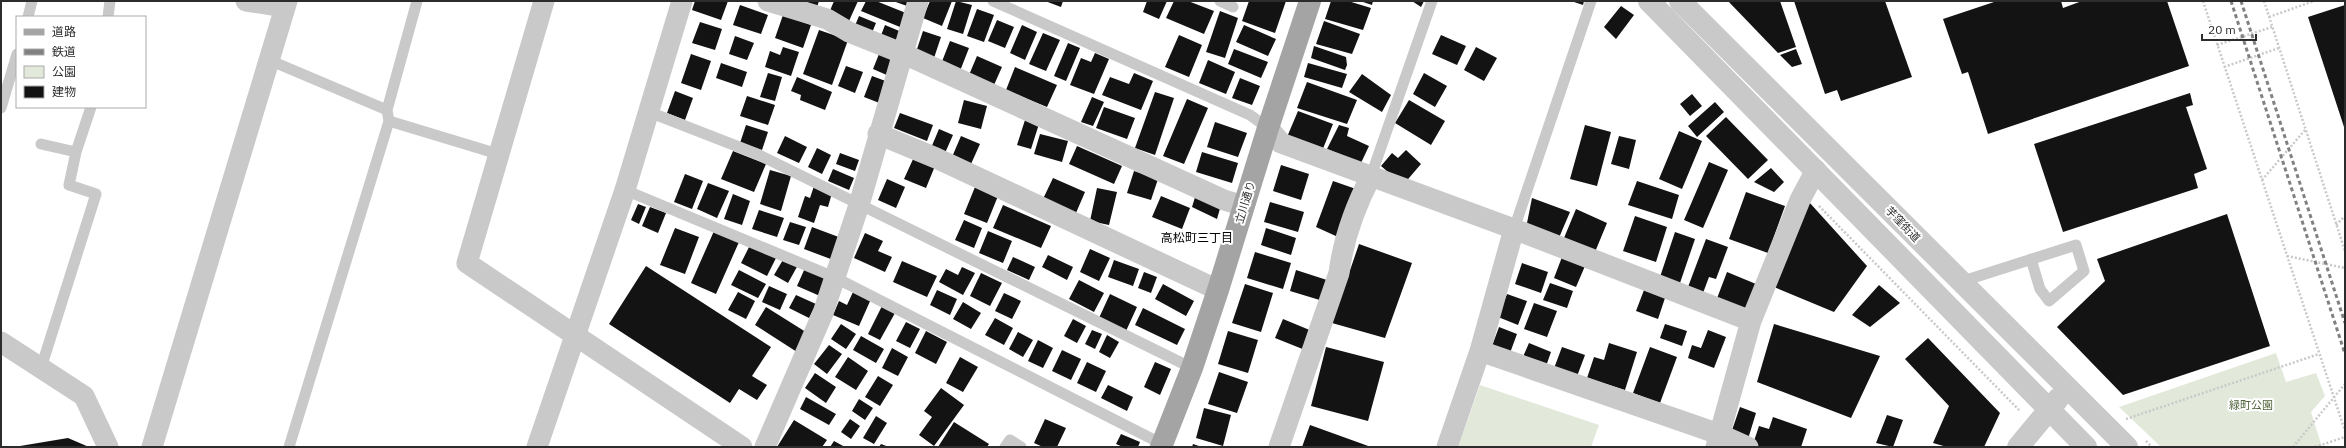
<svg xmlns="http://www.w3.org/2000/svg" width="2346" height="448" font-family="'IBM Plex Sans','Noto Sans JP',sans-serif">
<rect width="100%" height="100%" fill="#fff"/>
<!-- green -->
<path fill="#e3e9da" d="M2276,353L2286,382L2316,373L2325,396L2311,412L2322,447H2161L2119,407Z
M1480,385L1599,425L1591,447H1458Z"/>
<!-- building -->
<path fill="#131313" d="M695,1H728L721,20L692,10Z
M795,1H819L816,10Z
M834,1H858L849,21L829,13Z
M866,1H876L906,13L900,27L861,11Z
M893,1H909L907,6Z
M930,1H952L942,26L923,18Z
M956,1L972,5L963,34L947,29Z
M1045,1H1063L1061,7Z
M1147,1H1167L1159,19L1143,12Z
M1174,1H1188L1214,11L1204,34L1166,18Z
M1249,1H1286L1275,33L1242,21Z
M1331,1H1348L1371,8L1363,30L1325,19Z
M1360,1H1373L1372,5Z
M1412,1H1424L1421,7Z
M1571,1H1584L1583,5Z
M1728,1H1780L1796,47L1778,53Z
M1794,1H1885L1912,77L1841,101L1837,90L1825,94Z
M1997,1H2061L2063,8L2082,1H2167L2189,66L1988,134L1968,72L1962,74L1943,19Z
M740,5L768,15L761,34L733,25Z
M2345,5V130L2308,17Z
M1621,6L1634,15L1616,39L1604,27Z
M977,9L994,15L984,42L967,36Z
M1220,11L1238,18L1225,58L1206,52Z
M783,15L811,25L803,48L775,38Z
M859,16L876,23L871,35L854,28Z
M997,20L1014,27L1005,48L988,41Z
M1324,21L1360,34L1352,54L1316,44Z
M700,22L722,29L715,50L692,43Z
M885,25L904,33L899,46L880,38Z
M1022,25L1037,32L1025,60L1010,53Z
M1244,25L1276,39L1268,56L1236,42Z
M819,30L848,40L832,85L803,74Z
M923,31L941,37L934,58L916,52Z
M1043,33L1060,40L1046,71L1029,64Z
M1179,35L1202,45L1189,77L1165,67Z
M1441,35L1466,46L1457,65L1432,54Z
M735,36L754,43L747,60L729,54Z
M950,41L969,48L960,71L941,64Z
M1068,43L1080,48L1066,81L1054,76Z
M1314,46L1346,57L1347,65L1345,70L1311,58Z
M783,47L799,52L791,76L765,67L770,51L780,55Z
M1476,47L1497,58L1484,81L1464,70Z
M1234,49L1268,62L1261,78L1228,64Z
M1796,49L1802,64L1792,67L1780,55Z
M1095,53L1109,59L1094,94L1070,85L1081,58L1091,62Z
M691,54L711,61L701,90L681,83Z
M879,54L896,61L889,76L873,69Z
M977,56L1002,67L994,85L969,75Z
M1208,60L1235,72L1226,94L1199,83Z
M721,63L747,72L742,87L716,78Z
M1308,63L1347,74L1342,88L1304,77Z
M846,66L863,72L855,93L838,86Z
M1015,67L1057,85L1047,107L1006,90Z
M768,73L782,77L775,101L760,97Z
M1134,73L1153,81L1141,110L1102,95L1110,77L1129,84Z
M1424,73L1447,86L1435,107L1413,94Z
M1362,74L1391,95L1382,112L1349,92Z
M872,76L891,83L882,104L864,97Z
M797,77L832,92L825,110L800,100L801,95L791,91Z
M1240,78L1260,86L1252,105L1232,98Z
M1307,82L1357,100L1347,124L1297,108Z
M675,91L693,98L685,120L667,113Z
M1155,92L1174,98L1155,155L1135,148Z
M2190,93L2193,105L2186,107L2207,169L2194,174L2198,188L2063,232L2034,144Z
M1692,94L1702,106L1690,116L1680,104Z
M747,96L775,105L768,125L740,116Z
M1092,97L1104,102L1093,126L1081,122Z
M1187,99L1208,108L1184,164L1163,156Z
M964,100L987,106L981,129L958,123Z
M1409,100L1445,121L1431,145L1395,123Z
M1715,102L1724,112L1697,137L1688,126Z
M1104,107L1135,118L1127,139L1096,128Z
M1298,111L1333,124L1322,151L1287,137Z
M900,113L933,125L927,141L894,128Z
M1726,117L1768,160L1748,179L1706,136Z
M1025,120L1039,124L1031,149L1017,145Z
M1215,122L1247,133L1238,157L1207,147Z
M746,125L768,132L762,150L740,143Z
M1339,125L1349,128L1347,136L1369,146L1361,163L1327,149Z
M1585,125L1611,132L1597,186L1570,179Z
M939,129L953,135L945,153L931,148Z
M1679,131L1702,141L1682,189L1659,179Z
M1040,134L1068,141L1062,162L1034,154Z
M785,136L807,147L799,163L777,153Z
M961,136L980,144L971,164L952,157Z
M1619,136L1636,140L1629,169L1611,164Z
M1077,146L1122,166L1114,184L1069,164Z
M817,148L831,155L822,174L808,167Z
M1406,150L1421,164L1403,185L1381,166L1392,153L1398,158Z
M733,151L766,164L754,192L721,179Z
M1202,152L1238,163L1232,183L1196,172Z
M840,153L859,160L855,171L836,164Z
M914,157L935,166L926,188L904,179Z
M1709,162L1728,170L1703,228L1684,220Z
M1281,165L1309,174L1301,200L1273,191Z
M1771,168L1784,182L1774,192L1754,182Z
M833,169L854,178L849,190L828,181Z
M770,170L791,176L781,211L760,204Z
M1134,171L1158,179L1151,200L1127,193Z
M685,174L703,181L692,209L674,202Z
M1053,178L1085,192L1076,213L1043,199Z
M887,179L905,187L896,208L878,200Z
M1333,181L1356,189L1338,237L1316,227Z
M1637,181L1679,195L1672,219L1628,205Z
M708,183L729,191L717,218L697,209Z
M814,186L832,193L828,207L820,205L814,223L798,217L805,196L810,198Z
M975,187L998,196L987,223L964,214Z
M1097,188L1117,192L1109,225L1090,221Z
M1746,192L1785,206L1768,253L1729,239Z
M733,194L750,201L742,225L724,219Z
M1196,194L1221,205L1217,219L1192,207Z
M1161,196L1190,208L1182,229L1152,217Z
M1532,198L1570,212L1558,240L1526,228Z
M1270,202L1304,212L1298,232L1264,222Z
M1809,202L1867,266L1834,312L1774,287Z
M638,204L646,207L639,224L631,220Z
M1003,205L1051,226L1041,248L993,228Z
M650,207L666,213L658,233L642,226Z
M1576,209L1607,223L1595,252L1564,238Z
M759,210L784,218L777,237L752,229Z
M2227,214L2270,346L2123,395L2057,327L2105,281L2097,259Z
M1635,216L1667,227L1656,262L1623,251Z
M964,220L982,228L974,248L955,240Z
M790,222L806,227L799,245L783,240Z
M812,227L844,239L836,261L804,249Z
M675,228L699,237L685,274L660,265Z
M1266,228L1296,238L1291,255L1261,245Z
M714,231L739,242L716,294L691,283Z
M988,231L1012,241L1003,263L979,253Z
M1675,232L1695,239L1680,283L1660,277Z
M865,233L883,241L878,251L892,257L885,272L854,258Z
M1706,239L1728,247L1716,279L1709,277L1703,293L1688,287Z
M1359,244L1412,263L1385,338L1332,323Z
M750,245L776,258L767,276L741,263Z
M1090,249L1110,258L1099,281L1080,272Z
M1255,252L1291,263L1283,289L1247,278Z
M1048,255L1073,267L1067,280L1042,267Z
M1013,257L1035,267L1029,280L1007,270Z
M1562,257L1585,266L1576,287L1554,278Z
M784,258L798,265L788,283L774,275Z
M1114,260L1139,269L1133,286L1108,277Z
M902,261L937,276L927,297L893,282Z
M1522,263L1548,272L1541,293L1515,284Z
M646,266L771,347L752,376L767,385L757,400L739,389L730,403L609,324Z
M962,267L975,273L963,295L939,282L946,269L958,275Z
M805,268L828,279L820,296L797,286Z
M739,270L766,284L758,298L731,285Z
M1296,270L1330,281L1323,301L1290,291Z
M1144,272L1157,277L1151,293L1138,288Z
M1727,272L1756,284L1744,312L1716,301Z
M981,273L1002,283L990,306L970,296Z
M1079,280L1104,293L1094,312L1069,299Z
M1550,283L1573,291L1567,308L1543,300Z
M1163,284L1194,301L1186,316L1155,299Z
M1245,284L1273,293L1261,332L1232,323Z
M1879,285L1900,303L1870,327L1852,315Z
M769,286L787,294L780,310L762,302Z
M937,290L957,299L950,315L930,305Z
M1644,290L1665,298L1658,319L1636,311Z
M738,292L755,301L746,319L728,310Z
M853,292L871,299L859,326L833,315L839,301L847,305Z
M1004,293L1021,301L1012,319L995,311Z
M1110,294L1137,307L1126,331L1099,318Z
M1507,294L1527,301L1518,325L1498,317Z
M796,295L816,304L809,318L789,308Z
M963,302L981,313L971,329L953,319Z
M1534,303L1557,311L1547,337L1524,329Z
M882,306L895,313L880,340L868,334Z
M766,307L809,334L797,352L755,325Z
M1143,308L1185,329L1177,345L1135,325Z
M995,318L1013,328L1004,345L985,335Z
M1073,319L1086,326L1077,343L1064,336Z
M1283,319L1312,331L1305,350L1275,338Z
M906,322L920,329L910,348L896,341Z
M841,324L856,334L846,349L831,339Z
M1665,324L1687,331L1682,346L1660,338Z
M1774,324L1880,356L1851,418L1757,382Z
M1499,327L1517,334L1510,353L1492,346Z
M1092,330L1102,334L1095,349L1085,344Z
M1708,330L1726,337L1714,368L1688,358L1692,345L1701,348Z
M926,331L947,342L936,364L915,353Z
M1228,331L1258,340L1248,373L1218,364Z
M1018,332L1033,340L1023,357L1009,349Z
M1107,335L1119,342L1110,358L1099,352Z
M861,336L884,349L876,363L853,350Z
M1928,338L2000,413L1984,447H1947L1933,443L1949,406L1905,359Z
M1038,340L1053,348L1043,368L1028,361Z
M1529,343L1551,352L1545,369L1522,359Z
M1609,343L1637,352L1625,390L1587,378L1594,357L1604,360Z
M829,345L842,354L827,374L814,364Z
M1326,347L1384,362L1368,421L1311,406Z
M1562,347L1585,355L1576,379L1553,371Z
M1650,347L1677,357L1660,403L1633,393Z
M892,348L908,357L898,376L882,368Z
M1062,350L1081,359L1071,380L1052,371Z
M848,357L868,371L856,390L835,377Z
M960,357L978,367L963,392L946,383Z
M1087,362L1106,371L1096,392L1077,383Z
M1155,362L1171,369L1160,395L1144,387Z
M1219,372L1248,382L1237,413L1208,404Z
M815,373L836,387L826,403L805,388Z
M878,376L893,385L880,406L865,397Z
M1108,385L1133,397L1127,411L1101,398Z
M941,388L964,405L934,446L919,435L932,417L924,411Z
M806,397L836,414L829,425L800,409Z
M859,399L873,408L865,420L852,411Z
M1740,407L1756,413L1748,439L1731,433Z
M1204,408L1231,415L1223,446L1196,438Z
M1887,415L1903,420L1893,447L1876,443Z
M876,416L887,423L874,444L863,438Z
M1773,417L1807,429L1801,447H1752L1759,426L1769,429Z
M850,419L860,426L851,439L841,432Z
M1045,419L1066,428L1057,447H1043L1034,443Z
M794,420L827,440L822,447H777Z
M954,422L989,444L987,447H938Z
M1310,425L1371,447H1302Z
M1121,434L1140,442L1138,447H1123L1116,444Z
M68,438L89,447H20V446Z
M834,441L845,447H830Z
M881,444L889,447H879Z
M1193,444L1202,447H1192Z"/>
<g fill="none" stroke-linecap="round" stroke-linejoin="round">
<!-- path -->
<path stroke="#c9c9c9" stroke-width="2.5" stroke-dasharray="2 2" stroke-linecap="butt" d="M2203,1L2345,431
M2264,1L2345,251
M2269,17L2314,1
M2217,45L2272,27
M2224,67L2279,48
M2262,180L2305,130
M1819,206L2020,411
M2336,225L2345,216
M2287,256L2345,268
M2126,419L2319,354
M2146,441L2152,447
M2293,447L2345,384
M2315,447L2345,437"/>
<!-- service -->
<path stroke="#c9c9c9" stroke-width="11" d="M993,1L1250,115L1268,128
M1220,1L1233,7
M28,17L32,1
M108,17L110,1
M269,60L387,110L389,121L498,154
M1,108L17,54
M387,110L417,1
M649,112L757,154L1192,368
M41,144L76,152L91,107
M1371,176L1432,1
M625,190L834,277L1162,444
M1514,229L1591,1
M1960,282L2076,245L2084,271L2049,301L2040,289L2031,259
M41,368L96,194L69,185L76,152
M289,447L389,121
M1005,447L1010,440L1021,447"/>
<!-- minor -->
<path stroke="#c9c9c9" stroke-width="21" d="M246,1L285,7
M544,1L467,263L742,447
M768,1L827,19L849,32L904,54L1224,200L1244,206
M1268,128L1281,143L1514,229L1751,321
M878,134L936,158L1218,290
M1,342L84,396L108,447
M1480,351L1719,434L1748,447
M152,447L287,1
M537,447L625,190L682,1
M765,447L823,313L859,205L918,1
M1279,447L1339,273C1343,241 1356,205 1371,176
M1447,447L1480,351L1514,229
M1716,447L1751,321L1800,200L1816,170"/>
<!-- tertiary -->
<path stroke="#c9c9c9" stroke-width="22" d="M1649,1L2086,447
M1680,1L2127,447
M2018,447L2058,399"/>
<!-- primary -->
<path stroke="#a4a4a4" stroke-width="22" d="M1161,447L1192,368L1218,290L1268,128L1310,1"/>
<!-- rail -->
<path stroke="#818181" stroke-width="3" stroke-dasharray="4 3" stroke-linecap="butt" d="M2231,1L2345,354
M2241,1L2345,323"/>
</g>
<g text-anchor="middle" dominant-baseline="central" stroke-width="4" stroke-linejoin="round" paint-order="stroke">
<!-- street labels -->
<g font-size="11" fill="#2c2c2c" stroke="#fff">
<text transform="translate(1245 202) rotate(-73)">立川通り</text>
<text transform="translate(1903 224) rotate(46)">芋窪街道</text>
</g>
<!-- park labels -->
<g font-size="11" fill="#52643c" stroke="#fff">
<text x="2251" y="405">緑町公園</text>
</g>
<!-- neighbourhood labels -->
<g font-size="12" fill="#000" stroke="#fff">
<text x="1197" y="237">高松町三丁目</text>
</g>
</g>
<!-- border -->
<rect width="2346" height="448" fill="none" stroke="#2c2c2c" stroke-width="4"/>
<!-- legend -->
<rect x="16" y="16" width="130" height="92" fill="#ffffff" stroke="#ababab"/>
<rect x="24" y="29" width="20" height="6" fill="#a4a4a4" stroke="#ababab"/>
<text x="52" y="36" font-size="12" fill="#2c2c2c">道路</text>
<rect x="24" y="49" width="20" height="6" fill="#818181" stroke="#ababab"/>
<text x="52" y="56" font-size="12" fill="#2c2c2c">鉄道</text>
<rect x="24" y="66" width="20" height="12" fill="#e3e9da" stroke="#ababab"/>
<text x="52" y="76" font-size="12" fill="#2c2c2c">公園</text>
<rect x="24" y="86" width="20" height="12" fill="#131313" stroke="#ababab"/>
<text x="52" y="96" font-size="12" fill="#2c2c2c">建物</text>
<!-- scale -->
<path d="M2202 34v6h54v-6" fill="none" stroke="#2c2c2c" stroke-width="2"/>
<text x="2208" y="34" font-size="12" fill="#2c2c2c" stroke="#ffffff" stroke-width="3" paint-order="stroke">20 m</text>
</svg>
